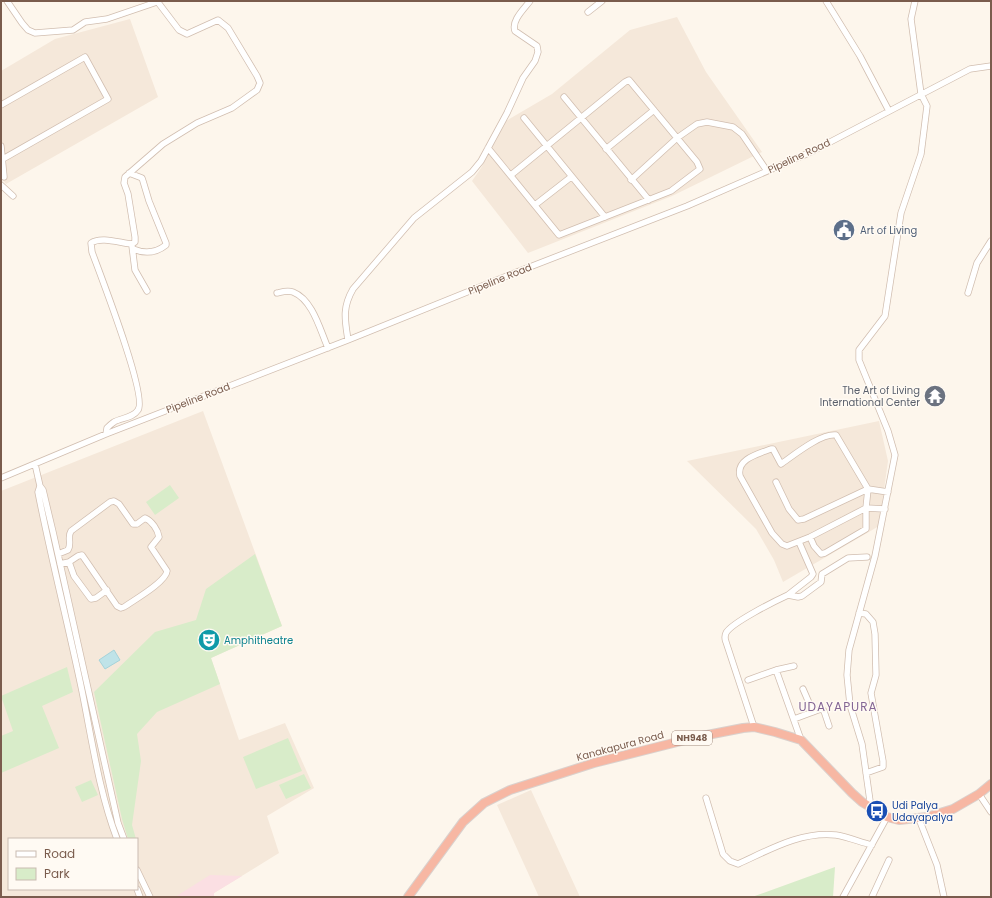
<svg xmlns="http://www.w3.org/2000/svg" width="992" height="898" font-family="Poppins,sans-serif">
<rect width="100%" height="100%" fill="#fdf6ec"/>
<!-- residential -->
<path fill="#f5e8da" fill-rule="evenodd" d="M677,17L706,72L762,152L672,196L528,253L472,181L481,168L506,121L552,94L630,30Z
M130,19L158,97L6,184L1,178V71L55,39Z
M203,411L282,626L211,658L239,740L285,723L314,788L267,816L279,853L214,893V897H1V491ZM9,839H137V889H9Z
M879,421L888,461L879,526L783,582L774,560L756,529L687,461Z
M531,790L580,897H539L497,805Z"/>
<!-- medical -->
<path fill="#fbdfe3" d="M210,875L242,876L214,893V897H175Z"/>
<!-- green -->
<path fill="#d8ecc9" d="M170,485L179,498L155,515L146,502Z
M255,554L282,626L211,658L220,684L157,712L137,734L141,761L132,825L136,839H128L122,819L94,692L155,632L196,620L206,589Z
M67,667L73,692L42,706L59,748L1,773V736L13,731L1,696Z
M288,738L302,771L256,789L243,757Z
M304,774L311,788L286,799L279,785Z
M91,780L98,795L82,802L75,787Z
M835,867L833,897H752Z"/>
<!-- water -->
<path fill="#bfe3e8" stroke="#a5d3da" d="M114,650L120,660L105,669L99,660Z"/>
<g fill="none" stroke-linecap="round" stroke-linejoin="round">
<!-- minor casing -->
<g stroke="#d1beb0" stroke-width="7">
<path id="minor" d="M7,1L22,23L28,30L35,33L73,30L85,22L107,19L157,2
M826,1L860,56L889,111
M588,12L602,1
M564,97L649,200
M1,105L85,57L108,99L1,160
M524,118L605,217
M1,146L4,177
M488,148L559,235L671,191L700,169L697,162L629,80L625,82L511,175
M606,149L654,110
M129,173L142,178L143,181L149,201L166,243V245C156,253 145,254 133,249
M631,180L677,138L697,124L707,122L733,127L742,134L767,171
M1,185L13,196
M535,205L571,177
M132,246L135,270L147,291
M277,293C282,292 287,290 293,292C313,300 320,330 328,348
M968,293L977,263L991,241
M348,340C345,320 342,308 353,289L414,218L472,172L481,161L507,113L523,78L535,61L538,52L537,46L515,31C511,21 524,9 530,1
M106,434L107,428C109,426 111,424 114,422C121,418 133,418 138,410C148,397 100,274 92,252L91,243C101,236 120,243 132,244L135,242V237L128,194L124,183L125,177L163,144L197,123L232,108L257,90L260,83L257,76L228,28L218,20L187,34L179,30L157,1
M35,464L40,486L43,490L53,532L118,823L124,839
M1,478L106,434L348,340L522,270L687,206L811,152L970,69L991,66
M776,482L789,509L798,520L804,519L868,489L888,492
M40,486L38,492C51,558 68,624 82,691C92,740 99,792 117,839
M810,537L814,546L821,554L825,553L866,529V508L868,489L836,435C821,433 794,455 781,464L773,449H771C758,454 736,459 740,476L772,533L782,544L787,546L810,537L866,508L885,509
M58,554L68,550C72,544 67,537 71,531L110,502L114,501L119,504L133,524H137L145,518C152,521 158,530 159,537L151,547L167,571C166,582 134,600 124,607L121,608L117,606L82,555L78,556L69,562L60,564
M69,562L74,576L91,599L96,598L107,590
M788,595L811,577L813,574L799,542
M859,613L866,614L873,622L875,634L876,675L871,693L883,761V767L866,773
M776,670L801,740
M748,680L776,670L794,666
M803,689L813,712
M794,719L821,709L824,711L829,726
M754,727L726,642C725,639 724,637 726,633C731,623 775,601 788,595L798,597L802,596L821,582L822,574L848,558L867,557
M979,794L991,812
M706,798L723,854L730,861L738,864C769,850 801,831 836,835C848,837 860,842 872,845
M871,808L862,744L850,705L847,675L849,650L875,556L895,455L888,431L859,360V350L885,316L901,213L921,154L927,106L921,94L911,19L915,1
M919,819L937,865L944,897
M137,870L150,897
M137,889L140,897
M843,897L887,817
M872,897L889,860"/>
</g>
<!-- highway casing -->
<g stroke="#dad1cd" stroke-width="10">
<path id="highway" d="M408,897L463,822L484,803L510,790L594,763L697,737L743,728L754,727L775,732L801,740L852,793L862,802L887,817L899,820L927,817L953,809L979,794L991,784"/>
</g>
<!-- minor -->
<use href="#minor" stroke="#fff" stroke-width="5.5"/>
<!-- highway -->
<use href="#highway" stroke="#f7b7a3" stroke-width="8"/>
</g>
<!-- icons -->
<defs>
<g id="civic-disc" transform="scale(1.15)"><circle r="9.5" fill="#5c6f8a" stroke="#fffaf3"/><path d="M-.6-6.5H3V-4.5H.6V-3L4-1V1h2V6H-6V1h2V-1L-.6-3ZM-1.2 2.5V6h2.4V2.5Z" fill="#fff"/></g>
<g id="temple-disc" transform="scale(1.15)"><circle r="9.5" fill="#6b7280" stroke="#fffaf3"/><path d="M0-6L5-2H3V0L6.5 2.5H4V6H1.5V3h-3V6H-4V2.5H-6.5L-3 0V-2H-5Z" fill="#fff"/></g>
<g id="theatre-disc" transform="scale(1.15)"><circle r="9.5" fill="#0f9aa8" stroke="#fffaf3"/><path d="M-5-5.5Q0-4 5-5.5V0Q5 5 0 6Q-5 5-5 0ZM-3.3-2.5H-1v1.5H-3.3ZM1-2.5H3.3v1.5H1ZM-2.8 1Q0 5.5 2.8 1Z" fill="#fff"/></g>
<g id="bus-disc" transform="scale(1.15)"><circle r="9.5" fill="#1a4fb4" stroke="#fffaf3"/><path d="M-5-6H5V4H4V6H2V4H-2V6H-4V4H-5ZM-3.5-4V0h7V-4ZM-3.5 1.2v1.5H-2V1.2ZM2 1.2v1.5H3.5V1.2Z" fill="#fff"/></g>
</defs>
<g fill-rule="evenodd">
<use href="#civic-disc" x="844" y="230"/>
<use href="#temple-disc" x="935" y="396"/>
<use href="#theatre-disc" x="209" y="640"/>
<use href="#bus-disc" x="877" y="811"/>
</g>
<g text-anchor="middle" dominant-baseline="central" stroke-width="3" stroke-linejoin="round" paint-order="stroke">
<!-- shield labels -->
<rect fill="#fffaf3" stroke="#a28b7f" stroke-width="1" x="672" y="731" width="40" height="14" rx="3"/>
<g font-size="9" font-weight="bold" fill="#7a5c4d">
<text x="692" y="738">NH948</text>
</g>
<!-- street labels -->
<g font-size="10" fill="#7a5c4d" stroke="#fffaf3">
<text transform="translate(799 156) rotate(-25)">Pipeline Road</text>
<text transform="translate(500 279) rotate(-22)">Pipeline Road</text>
<text transform="translate(198 398) rotate(-21)">Pipeline Road</text>
<text transform="translate(620 746) rotate(-15)">Kanakapura Road</text>
</g>
<!-- service labels -->
<g font-size="10" fill="#4e5e75" stroke="#fffaf3" text-anchor="start">
<text x="860" y="230">Art of Living</text>
</g>
<!-- worship labels -->
<g font-size="10" fill="#5b616d" stroke="#fffaf3" text-anchor="end">
<text x="920" y="390">The Art of Living<tspan x="920" dy="12">International Center</tspan></text>
</g>
<!-- culture labels -->
<g font-size="10" fill="#0d838f" stroke="#fffaf3" text-anchor="start">
<text x="224" y="640">Amphitheatre</text>
</g>
<!-- transit labels -->
<g font-size="10" fill="#164399" stroke="#fffaf3" text-anchor="start">
<text x="892" y="805">Udi Palya<tspan x="892" dy="12">Udayapalya</tspan></text>
</g>
<!-- quarter labels -->
<g font-size="12" letter-spacing="1" fill="#846695" stroke="#fffaf3">
<text x="838" y="706">UDAYAPURA</text>
</g>
</g>
<!-- border -->
<rect width="992" height="898" fill="none" stroke="#7a5c4d" stroke-width="4"/>
<!-- legend -->
<rect x="8" y="838" width="130" height="52" fill="#fffaf3" stroke="#cabbb1"/>
<rect x="16" y="851" width="20" height="6" fill="#ffffff" stroke="#cabbb1"/>
<text x="44" y="858" font-size="12" fill="#7a5c4d">Road</text>
<rect x="16" y="868" width="20" height="12" fill="#d8ecc9" stroke="#cabbb1"/>
<text x="44" y="878" font-size="12" fill="#7a5c4d">Park</text>
</svg>
